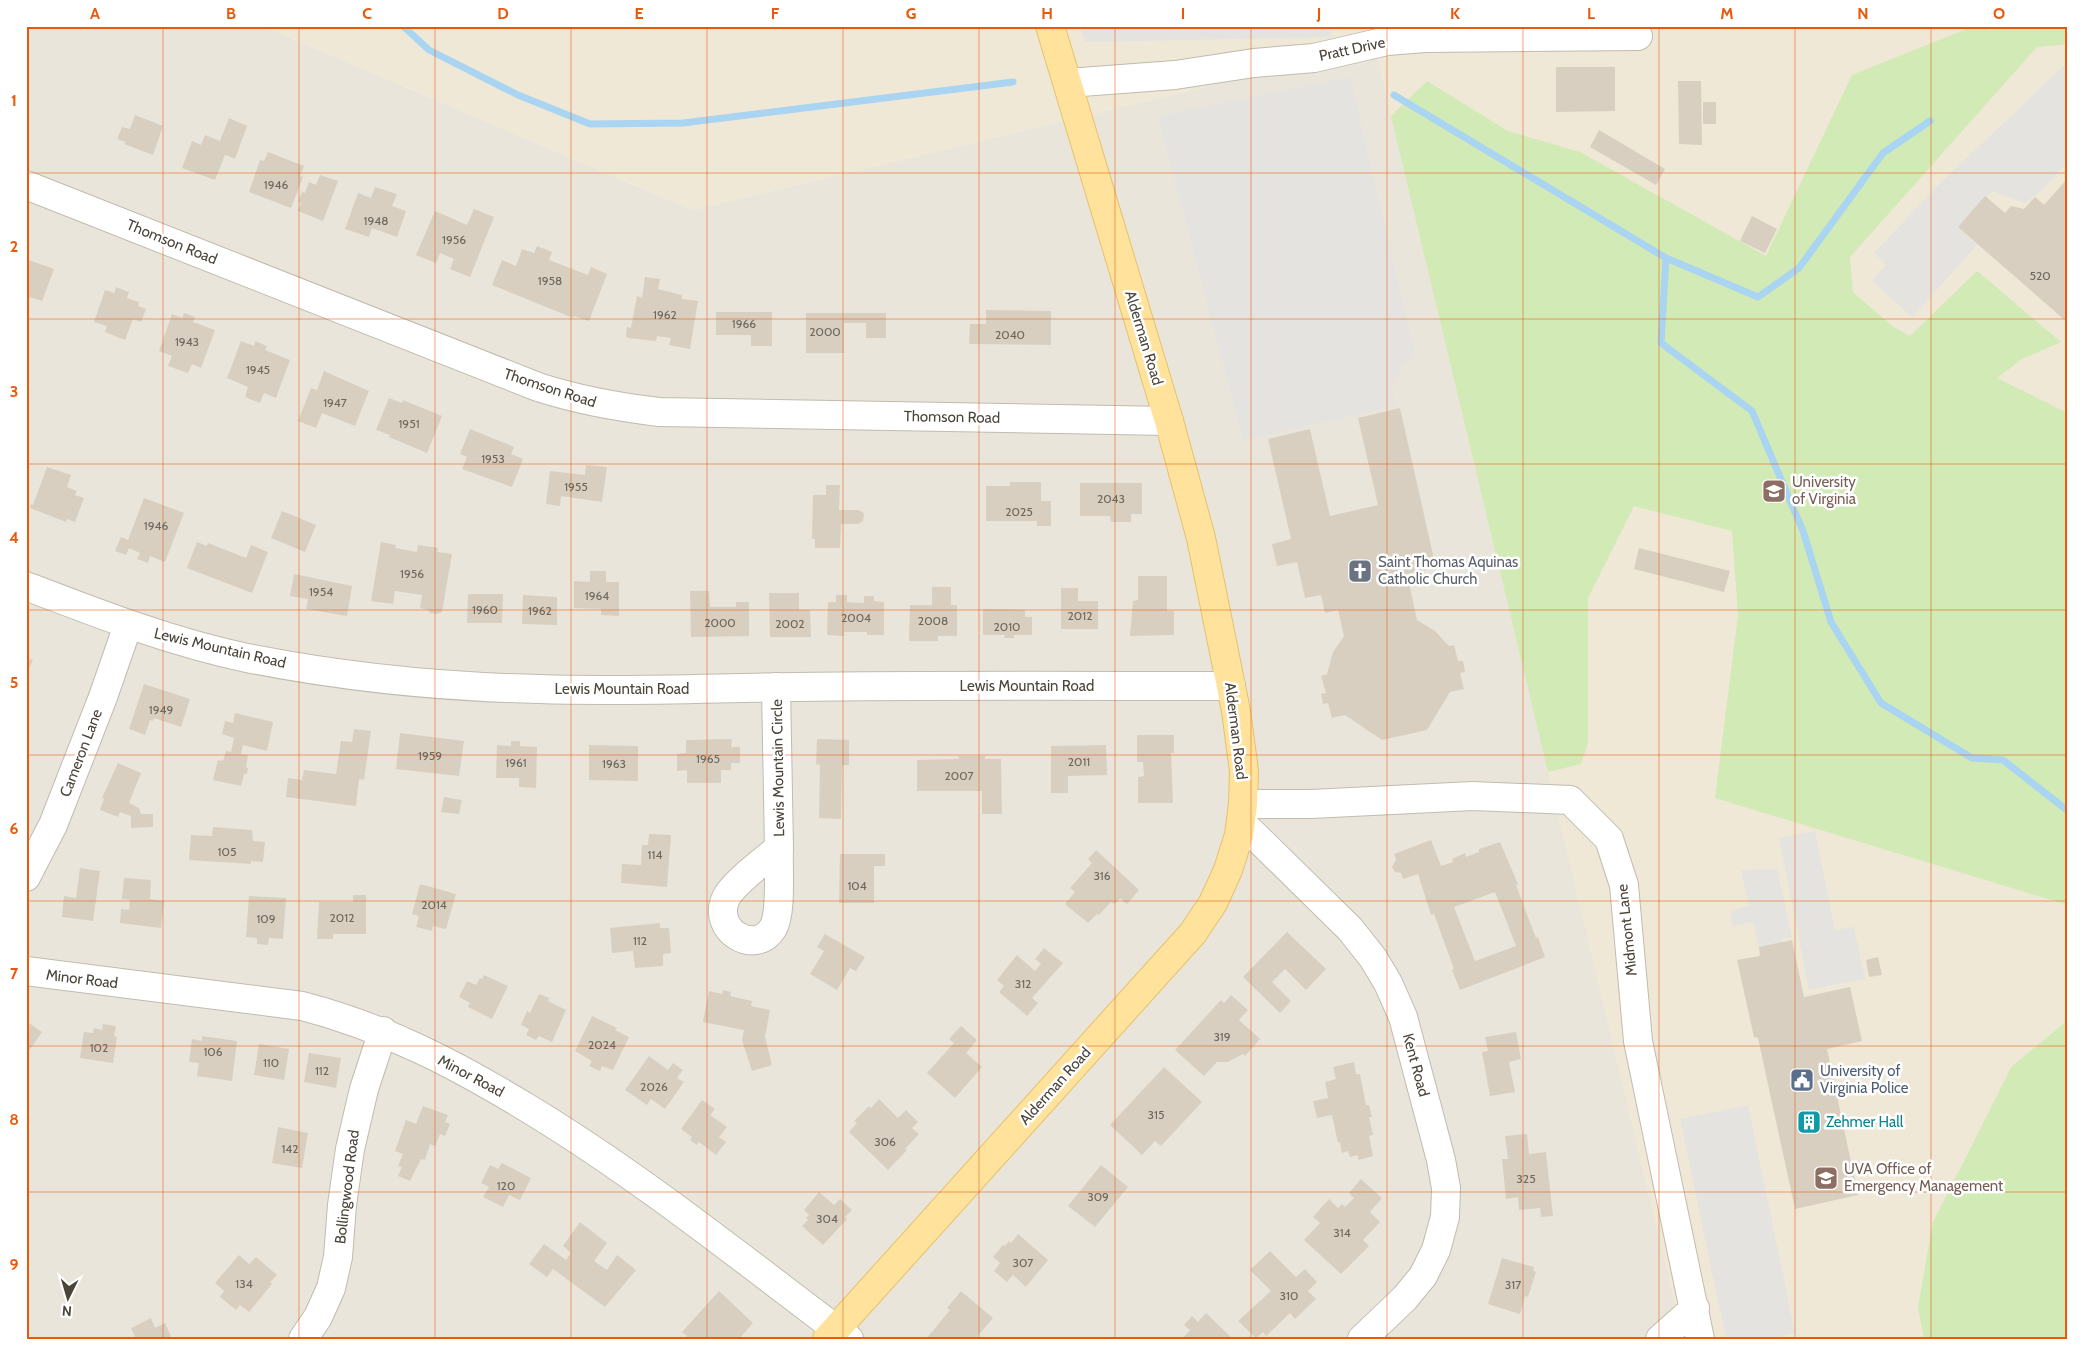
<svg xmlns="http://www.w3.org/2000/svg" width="2094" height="1365" font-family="Cabin,sans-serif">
<rect width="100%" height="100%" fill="#f6f3ec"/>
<!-- residential -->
<path fill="#eae5da" d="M26,26H263L692,210L1375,46L1679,1318L1656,1339H26Z"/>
<!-- education -->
<path fill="#efe8d6" d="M263,26H2068V1339H1683L1375,46L692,210Z"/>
<!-- green -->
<path fill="#d2eab5" d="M1974,26H2068V44L2037,47L1850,257L1853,292L1892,326L1910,336L1977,271L2061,342L2022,359L1997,378L2068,413V905L1715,798L1738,616L1732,531L1634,506L1588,598V743L1581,764L1548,772L1391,116L1427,81L1508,131L1580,152L1766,256L1852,75Z
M2068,1020V1339H1924L1918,1307L1933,1222L2012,1066Z"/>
<!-- parking -->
<path fill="#e5e3e0" d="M1080,26H1331L1332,37L1085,42Z
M2068,62V162L2041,191L2025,203L1992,191L1959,228L1977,245L1912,317L1872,281L1886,265L1874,253L1940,183Z
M1350,77L1414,350L1391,387L1396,406L1243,440L1158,116Z
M1815,831L1835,930L1854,927L1865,979L1809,990L1779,838Z
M1777,869L1792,937L1781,939L1782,942L1759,947L1753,922L1733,926L1730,911L1749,906L1741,870Z
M1748,1105L1795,1333L1769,1339H1726L1680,1119Z"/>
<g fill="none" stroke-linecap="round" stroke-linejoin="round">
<!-- stream -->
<path stroke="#a9d4f2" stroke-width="7" d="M403,26L429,50L518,95L590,124L683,123L1013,82
M1394,95L1666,258L1758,297L1799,268L1883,153L1930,121
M1666,258L1661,343L1752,411L1803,531L1831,622L1881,703L1972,758L2003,760L2068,811"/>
</g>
<!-- building -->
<path fill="#d8cfc1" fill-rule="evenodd" d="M1556,67H1615V111L1556,112Z
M1678,81H1701L1702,145L1679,144Z
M1703,102H1716V124H1703Z
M135,115L163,126L153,155L124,144L126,142L117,139L122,127L130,129Z
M229,118L247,126L235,159L225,155L215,180L182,168L192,141L201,145L205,135L220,141Z
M1599,130L1665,169L1656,185L1590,147Z
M268,152L304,166L300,176L303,177L291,208L249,192L260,160L264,161Z
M320,175L338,181L323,221L298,211L301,203L298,202L302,192L305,193L309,182L316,185Z
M2068,178V323L1958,227L1985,196L2005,213L2011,206L2024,209L2035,197L2044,205Z
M375,187L397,194L392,206L406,211L397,237L372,228L369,237L345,229L358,193L371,198Z
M474,209L494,217L470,277L450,269L454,259L440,253L436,263L416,255L435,211L467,225Z
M1752,216L1777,229L1765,253L1740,241Z
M537,246L552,252L549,260L588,275L591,267L607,274L589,321L574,316L573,318L492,285L502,260L516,266L522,249L534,253Z
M26,259L54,269L42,301L30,297L26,306Z
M645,277L660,279L658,289L682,295V299L698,301L690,349L669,345L671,338L657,336L656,341L628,338L626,336L627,327L631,328L637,296L642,298Z
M116,287L129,292L127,298L139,302L138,306L146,309L141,322L133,319L125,340L105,332L107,326L94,322L105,290L114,293Z
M986,310L1051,311V345L969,344L970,324H986Z
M716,312H772V346H751V335H716Z
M184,313L195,317L193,322L215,330L201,368L192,364L188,373L168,366L172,356L159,351L172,314L182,318Z
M806,313H886V338H866V323H844V353H806Z
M241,341L254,346L255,341L267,346L265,350L290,360L276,398L264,393L260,403L245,397L248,387L227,378Z
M324,371L369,391L355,426L322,413L316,428L298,421L311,388L317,390Z
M389,398L402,403L403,400L442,416L427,453L389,437L390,435L376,430Z
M1400,408L1436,568L1407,574L1417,620L1435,631L1449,646L1454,645L1458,661H1463L1465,672L1460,673L1464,689L1450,692L1427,730L1382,740L1345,715L1332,718L1328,703L1323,704L1321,694L1326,693L1321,676L1327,674L1333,652L1344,636L1338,610L1325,613L1321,595L1305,598L1297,562L1277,566L1272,544L1291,539L1268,439L1310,429L1330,516L1378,505L1358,418Z
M470,429L514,447L511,454L523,459L512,487L462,469L467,457L460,454Z
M586,465L607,467L602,502L561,496L560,506L546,504L550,471L585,475Z
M47,467L71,475L67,487L77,491L75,495L84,498L75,522L67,519L66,522L30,508L31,504L33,505Z
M1010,482H1041V501H1051V526H1037V521H986V486H1010Z
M1080,483H1142V514H1131V522H1111L1110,516H1080Z
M826,485H840L839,510H858L864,513L863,521L858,524H841L840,548H815V539H812L813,495H826Z
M144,498L184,513L165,562L150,556L148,563L137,559L140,553L129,548L126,555L115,551L121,537L128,540Z
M282,511L316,525L305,552L271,538Z
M197,542L207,546L208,543L246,558L251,545L268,552L252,593L187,568Z
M381,542L396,545L395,548L417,552L418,545L438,548L437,552L452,554L442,612L437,614L430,613L428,610L420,608L422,595L395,591L393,604L371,601Z
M1639,548L1730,571L1724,592L1634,569Z
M590,571H606V582H619V616L601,615V609L574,608V581L590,582Z
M294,574L352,586L347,616L306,609L308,599L290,596Z
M1138,576H1167V611H1174V635L1130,636L1133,601L1138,600Z
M932,587H951V605H957V636H938V641H909L910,605H932Z
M1061,588H1078V601H1098V629H1061Z
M690,591H709L710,607H736V602H749V636L691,637Z
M769,593H799V610H810L811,637H770Z
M468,594H503L502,623H467Z
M523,595L557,597V625L522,624Z
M836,595H847V602L864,603V596H874V601L884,602V635H867V632H844V636L827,635L828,602H836Z
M983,609L1025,610V617H1032V635H1014V638H1004L1005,635H983Z
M26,658L33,660L26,676Z
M144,684L190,699L181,727L154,718L153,721L150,720L145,735L129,729Z
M235,713L273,722L267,751L243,745L241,754L248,755L246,767L248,768L247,774H244L241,786L213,780L218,760L223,761L226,751L231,752L234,738L222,734L225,721L233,723Z
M354,729L371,731L364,780L359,779L356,806L286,797L288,778L302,780L304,770L336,774L341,741L352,742Z
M400,733L464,741L459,776L396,769Z
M1137,735H1174V753H1171L1173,803H1138V777L1144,776L1143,762H1137Z
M732,739L731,747H740V763H731V770H721V783H687V770L677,771V754L686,753V740Z
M817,739L849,740V765H842L841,819L819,818L820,765L816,764Z
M511,741H520V746L537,747L536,788L519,787V778H496L497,745L511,746Z
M589,745L638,746V781L589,780Z
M1106,745L1107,775L1068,776V793H1051V746Z
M958,756H985V759H1001L1002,814H982V791H917V760L959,759Z
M118,763L141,773L129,803L139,808L141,814H153V827L131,828V816L120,812L118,817L100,810L104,798H102Z
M444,797L462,800L459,814L441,812Z
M213,827L252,830L253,841L265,842L263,862L251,861V864L189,860L191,835L212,836Z
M649,834L671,835L667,887L621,883L622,864L641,865L642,845H648Z
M1431,840L1441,866L1453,862L1452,859L1465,853L1466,857L1479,852V849L1500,842L1518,884L1516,885L1536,938L1538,937L1545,957L1460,990L1452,970L1454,969L1434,914L1431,915L1418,874L1403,879L1401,873L1395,872L1392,867L1396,860L1394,854ZM1495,892L1516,946L1475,961L1454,907Z
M1096,850L1139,890L1127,904L1120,898L1115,904L1111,902L1099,915L1097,914L1088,923L1065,904L1075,892L1070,888L1092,863L1088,859Z
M840,854H885V866H874V903H839Z
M80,868L100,871L93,921L62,917L64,896L76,898Z
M124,878L151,880L150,899L164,901L161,928L120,923L121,909L129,910L130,900L122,899Z
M420,884L456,894L446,929L433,926L432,931L416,927L419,916L412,914Z
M353,895H366V934H333V939H317L319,902H353Z
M249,896L286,898L283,939L269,938L268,945L257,944V938L246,937Z
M660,923V928H669L671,953L663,954V966L635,968L633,951L612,953L610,928Z
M1287,932L1326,969L1306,990L1285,969L1272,982L1291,1001L1280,1013L1243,977Z
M825,934L865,957L856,971L850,968L837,990L810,974L824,951L817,947Z
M1792,940L1804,997L1850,987L1862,1041L1827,1049L1858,1195L1795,1209L1758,1038L1754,1037L1737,960L1760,956L1759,947Z
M1044,948L1063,963L1032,998L1038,1003L1027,1016L999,992L1004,986L997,980L1017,955L1035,971L1041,964L1035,959Z
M1878,957L1882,975L1869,977L1866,960Z
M484,975L508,986L492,1019L468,1007L470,1003L459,997L467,981L476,985L480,978L482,979Z
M723,990L731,992L730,996L752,1001L751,1006L770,1010L765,1037L772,1065L752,1071L742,1040L744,1030L703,1022L709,991L722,994Z
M539,994L549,998L548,1001L566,1010L552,1042L539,1036L536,1040L526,1035L529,1029L521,1025L527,1011L530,1013Z
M1231,995L1248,1010L1239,1020L1260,1039L1245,1056L1243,1054L1228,1062H1217L1204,1076L1175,1050L1221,1000L1224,1003Z
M592,1016L617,1028L615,1030L629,1037L613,1070L602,1066L600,1071L589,1066L592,1061L575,1051Z
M26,1021L42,1032L26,1055Z
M103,1024L116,1026L114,1036L117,1037L113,1063L80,1058L84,1032L93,1033L94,1028L102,1030Z
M961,1026L977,1040L966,1053L982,1067L955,1098L927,1073L954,1043L949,1039Z
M1516,1032L1521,1059L1509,1062L1515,1092L1490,1096L1482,1052L1488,1051L1485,1037Z
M202,1036L237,1041L232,1081L197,1076L199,1063L189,1062L192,1039L202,1041Z
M259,1044L289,1049L284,1080L254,1075Z
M309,1053L341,1058L336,1088L304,1082Z
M649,1056L668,1070L673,1063L683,1070L677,1078L684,1082L665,1109L651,1099L647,1105L625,1090Z
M1354,1062L1356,1074H1360L1366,1105H1369L1372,1117H1369L1373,1135L1369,1136L1373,1156L1358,1160V1155L1350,1157L1348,1151L1342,1153L1340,1142L1338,1143L1332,1115L1317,1118L1313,1101L1328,1098L1325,1082L1336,1079L1333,1067Z
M1164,1067L1202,1102L1161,1146L1155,1141L1142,1155L1110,1125Z
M879,1099L898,1118L906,1110L918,1122L912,1128L919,1134L905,1149L907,1150L888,1170L849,1132L857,1123L854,1121L869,1106L871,1108Z
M702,1100L715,1109L710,1115L727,1127L719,1137L726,1142L716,1155L699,1142L697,1145L690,1140L692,1137L681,1129Z
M423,1106L448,1115L445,1122L450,1124L445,1136L440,1134L435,1146L430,1144L425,1160L421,1159L410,1181L398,1176L402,1167L398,1166L403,1154L395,1151L406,1120L416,1124Z
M278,1127L308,1133L302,1168L272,1163Z
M1527,1134L1529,1154L1546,1152L1553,1216L1541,1217L1540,1208L1519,1210L1518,1197L1506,1199L1502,1159H1508L1505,1136Z
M502,1163L531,1178L520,1200L509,1195L503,1207L483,1197L489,1187L481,1183L490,1165L498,1169Z
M1101,1165L1128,1187L1095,1227L1068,1206Z
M1361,1179L1382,1198L1370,1212L1380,1222L1363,1240L1369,1246L1341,1274L1304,1240L1320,1223L1313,1217L1329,1199L1338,1208L1342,1204L1345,1207L1354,1198L1349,1193Z
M819,1192L834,1205L840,1199L852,1210L845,1217L847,1219L823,1245L802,1226L808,1220L806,1218L809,1215L804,1210Z
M580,1222L607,1243L594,1261L607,1270L617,1255L636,1270L605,1307L553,1269L547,1277L529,1264L544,1244L566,1260L571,1253L563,1246Z
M1018,1234L1048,1260L1026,1287L1013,1275L1007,1282L994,1271L1000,1263L993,1257L1003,1245L1005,1246L1009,1241L1011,1243Z
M1270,1251L1296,1277L1305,1269L1317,1282L1308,1291L1316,1299L1295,1319L1290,1313L1266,1336L1263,1332L1256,1338L1238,1321L1271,1291L1250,1270Z
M239,1255L249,1264L256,1257L277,1275L270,1282L272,1284L249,1312L240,1305L236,1310L220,1297L224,1291L215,1283Z
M1502,1258L1534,1267L1533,1271L1536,1272L1528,1297L1525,1296L1520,1314L1488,1304Z
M719,1291L753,1323L739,1339H685L687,1336L682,1332Z
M961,1291L993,1318L975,1339H926L950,1310L947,1308Z
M1206,1313L1233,1339H1182L1190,1330L1184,1325L1192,1316L1198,1322Z
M151,1318L155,1328L165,1323L172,1339H132L135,1337L131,1328Z"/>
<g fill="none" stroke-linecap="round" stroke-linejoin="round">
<!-- minor casing -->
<g stroke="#c2bbae" stroke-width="30">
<path id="minor" d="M1068,83L1175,75L1254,63L1314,58L1387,41L1425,38L1638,36
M26,185L538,387C578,400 617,407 659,412L1169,421
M26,586C99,614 171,642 247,658C343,677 442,687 539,689C625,692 711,688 796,687C941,685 1086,686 1231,686
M776,687L779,848
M1243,804H1311L1473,796L1570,800L1609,839L1624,885L1638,1041L1700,1339
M1241,822L1350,929L1373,958L1388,983L1403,1017L1441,1160L1446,1188L1445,1217L1436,1250L1423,1276L1405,1298L1362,1339
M779,848C778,866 782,913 773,928C755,957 711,930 726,898C733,883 765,860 779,848Z
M26,877L53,825L103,697L128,625
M26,971L302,1006C384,1027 457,1065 529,1109C641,1177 744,1260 849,1339
M303,1339L318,1317L331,1288L338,1257L342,1205L350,1149L364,1089L383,1031
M1660,1339L1695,1308"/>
</g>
<!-- major casing -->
<g stroke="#e6c16a" stroke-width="30">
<path id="major" d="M827,1339L1193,933L1213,903L1228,870L1239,835L1243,804L1244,771L1236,711L1201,538L1169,421L1050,26"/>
</g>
<!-- minor -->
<use href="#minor" stroke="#fff" stroke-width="28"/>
<!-- major -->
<use href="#major" stroke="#ffe39c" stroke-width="28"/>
</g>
<!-- grid -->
<path fill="none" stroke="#e8590c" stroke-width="1" stroke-opacity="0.55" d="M163,26V1339M299,26V1339M435,26V1339M571,26V1339M707,26V1339M843,26V1339M979,26V1339M1115,26V1339M1251,26V1339M1387,26V1339M1523,26V1339M1659,26V1339M1795,26V1339M1931,26V1339M26,173H2068M26,319H2068M26,464H2068M26,610H2068M26,755H2068M26,901H2068M26,1046H2068M26,1192H2068"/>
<!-- icons -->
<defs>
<g id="university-square" transform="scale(1.25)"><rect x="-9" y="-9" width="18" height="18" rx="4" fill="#8d6e63" stroke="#fff"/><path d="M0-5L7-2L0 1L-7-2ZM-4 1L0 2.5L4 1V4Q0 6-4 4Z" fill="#fff"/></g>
<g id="church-square" transform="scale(1.25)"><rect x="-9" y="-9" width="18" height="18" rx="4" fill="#6b7280" stroke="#fff"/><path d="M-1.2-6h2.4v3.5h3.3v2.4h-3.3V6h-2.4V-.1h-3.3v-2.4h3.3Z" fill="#fff"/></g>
<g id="civic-square" transform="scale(1.25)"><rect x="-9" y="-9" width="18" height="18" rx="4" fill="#5c6f8a" stroke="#fff"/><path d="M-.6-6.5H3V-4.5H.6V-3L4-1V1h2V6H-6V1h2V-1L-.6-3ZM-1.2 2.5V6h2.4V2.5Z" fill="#fff"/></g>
<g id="building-square" transform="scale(1.25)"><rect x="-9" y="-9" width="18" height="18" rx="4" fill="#0f9aa8" stroke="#fff"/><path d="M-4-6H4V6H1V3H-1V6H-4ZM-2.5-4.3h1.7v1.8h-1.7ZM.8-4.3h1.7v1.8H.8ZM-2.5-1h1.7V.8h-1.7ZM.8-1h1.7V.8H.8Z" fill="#fff"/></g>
</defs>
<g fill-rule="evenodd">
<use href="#university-square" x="1774" y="491"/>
<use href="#church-square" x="1360" y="571"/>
<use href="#civic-square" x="1802" y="1080"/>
<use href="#building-square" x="1809" y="1122"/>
<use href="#university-square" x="1826" y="1178"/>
</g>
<g text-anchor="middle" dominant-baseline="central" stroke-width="5" stroke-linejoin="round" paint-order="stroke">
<!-- number labels -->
<g font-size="12" fill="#6e675b">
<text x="276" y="184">1946</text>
<text x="376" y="220">1948</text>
<text x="454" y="239">1956</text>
<text x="2040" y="275">520</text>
<text x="550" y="280">1958</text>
<text x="665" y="314">1962</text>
<text x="744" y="323">1966</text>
<text x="825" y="331">2000</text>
<text x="1010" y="334">2040</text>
<text x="187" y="341">1943</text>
<text x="258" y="369">1945</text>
<text x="335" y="402">1947</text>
<text x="409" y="423">1951</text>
<text x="493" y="458">1953</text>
<text x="576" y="486">1955</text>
<text x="1111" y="498">2043</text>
<text x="1019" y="511">2025</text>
<text x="156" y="525">1946</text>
<text x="412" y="573">1956</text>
<text x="321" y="591">1954</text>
<text x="597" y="595">1964</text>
<text x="485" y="609">1960</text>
<text x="540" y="610">1962</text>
<text x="1080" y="615">2012</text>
<text x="856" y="617">2004</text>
<text x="933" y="620">2008</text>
<text x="720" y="622">2000</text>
<text x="790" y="623">2002</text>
<text x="1007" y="626">2010</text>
<text x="161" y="709">1949</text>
<text x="430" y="755">1959</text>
<text x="708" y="758">1965</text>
<text x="1079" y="761">2011</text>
<text x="516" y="762">1961</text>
<text x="614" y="763">1963</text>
<text x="959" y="775">2007</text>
<text x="227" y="851">105</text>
<text x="655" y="854">114</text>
<text x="1102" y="875">316</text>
<text x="857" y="885">104</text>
<text x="434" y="904">2014</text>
<text x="342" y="917">2012</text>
<text x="266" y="918">109</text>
<text x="640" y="940">112</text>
<text x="1023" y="983">312</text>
<text x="1222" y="1036">319</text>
<text x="602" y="1044">2024</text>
<text x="99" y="1047">102</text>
<text x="213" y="1051">106</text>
<text x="271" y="1062">110</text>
<text x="322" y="1070">112</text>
<text x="654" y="1086">2026</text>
<text x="1156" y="1114">315</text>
<text x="885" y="1141">306</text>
<text x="290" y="1148">142</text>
<text x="1526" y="1178">325</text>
<text x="506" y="1185">120</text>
<text x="1098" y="1196">309</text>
<text x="827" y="1218">304</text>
<text x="1342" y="1232">314</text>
<text x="1023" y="1262">307</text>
<text x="244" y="1283">134</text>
<text x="1513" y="1284">317</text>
<text x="1289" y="1295">310</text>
</g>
<!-- street labels -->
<g font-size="15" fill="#4b4439" stroke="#fff">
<text transform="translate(1352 49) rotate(-12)">Pratt Drive</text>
<text transform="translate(172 242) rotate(22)">Thomson Road</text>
<text transform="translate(1144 338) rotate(73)">Alderman Road</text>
<text transform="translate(550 388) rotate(18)">Thomson Road</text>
<text transform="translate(952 417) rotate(1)">Thomson Road</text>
<text transform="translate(220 648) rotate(13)">Lewis Mountain Road</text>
<text x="1027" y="686">Lewis Mountain Road</text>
<text x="622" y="689">Lewis Mountain Road</text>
<text transform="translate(1236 731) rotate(83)">Alderman Road</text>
<text transform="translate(81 753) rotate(-69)">Cameron Lane</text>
<text transform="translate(778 768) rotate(-91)">Lewis Mountain Circle</text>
<text transform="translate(1627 930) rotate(-96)">Midmont Lane</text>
<text transform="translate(82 979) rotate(7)">Minor Road</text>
<text transform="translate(1416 1065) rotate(75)">Kent Road</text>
<text transform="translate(471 1076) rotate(28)">Minor Road</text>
<text transform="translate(1055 1086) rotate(-48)">Alderman Road</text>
<text transform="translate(347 1187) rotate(-83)">Bollingwood Road</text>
</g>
<!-- education labels -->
<g font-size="15" fill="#785e54" stroke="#fff" text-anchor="start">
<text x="1792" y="482">University<tspan x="1792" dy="17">of Virginia</tspan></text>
<text x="1844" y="1169">UVA Office of<tspan x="1844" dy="17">Emergency Management</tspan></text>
</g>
<!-- worship labels -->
<g font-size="15" fill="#5b616d" stroke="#fff" text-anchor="start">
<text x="1378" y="562">Saint Thomas Aquinas<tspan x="1378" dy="17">Catholic Church</tspan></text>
</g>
<!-- service labels -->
<g font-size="15" fill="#4e5e75" stroke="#fff" text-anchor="start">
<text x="1820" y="1071">University of<tspan x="1820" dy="17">Virginia Police</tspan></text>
</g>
<!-- culture labels -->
<g font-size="15" fill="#0d838f" stroke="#fff" text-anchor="start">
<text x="1826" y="1122">Zehmer Hall</text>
</g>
</g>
<!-- border -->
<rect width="2094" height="1365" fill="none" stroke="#ffffff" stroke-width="55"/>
<!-- north arrow -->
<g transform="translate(68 1298) rotate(185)" stroke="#ffffff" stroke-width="4" paint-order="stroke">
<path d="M0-4L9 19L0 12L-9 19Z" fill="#4b4439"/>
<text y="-8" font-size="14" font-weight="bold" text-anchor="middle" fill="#4b4439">N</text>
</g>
<rect x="28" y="28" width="2038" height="1310" fill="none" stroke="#e8590c" stroke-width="2"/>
<g font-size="16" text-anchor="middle" font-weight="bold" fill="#e8590c">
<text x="95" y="19">A</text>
<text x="231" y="19">B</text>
<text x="367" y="19">C</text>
<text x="503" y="19">D</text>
<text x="639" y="19">E</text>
<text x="775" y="19">F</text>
<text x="911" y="19">G</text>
<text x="1047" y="19">H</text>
<text x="1183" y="19">I</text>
<text x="1319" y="19">J</text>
<text x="1455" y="19">K</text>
<text x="1591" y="19">L</text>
<text x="1727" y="19">M</text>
<text x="1863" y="19">N</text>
<text x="1999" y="19">O</text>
<text x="14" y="106">1</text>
<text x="14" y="252">2</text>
<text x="14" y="397">3</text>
<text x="14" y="543">4</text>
<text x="14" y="688">5</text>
<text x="14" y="834">6</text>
<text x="14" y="979">7</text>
<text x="14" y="1125">8</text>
<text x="14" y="1270">9</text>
</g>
</svg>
